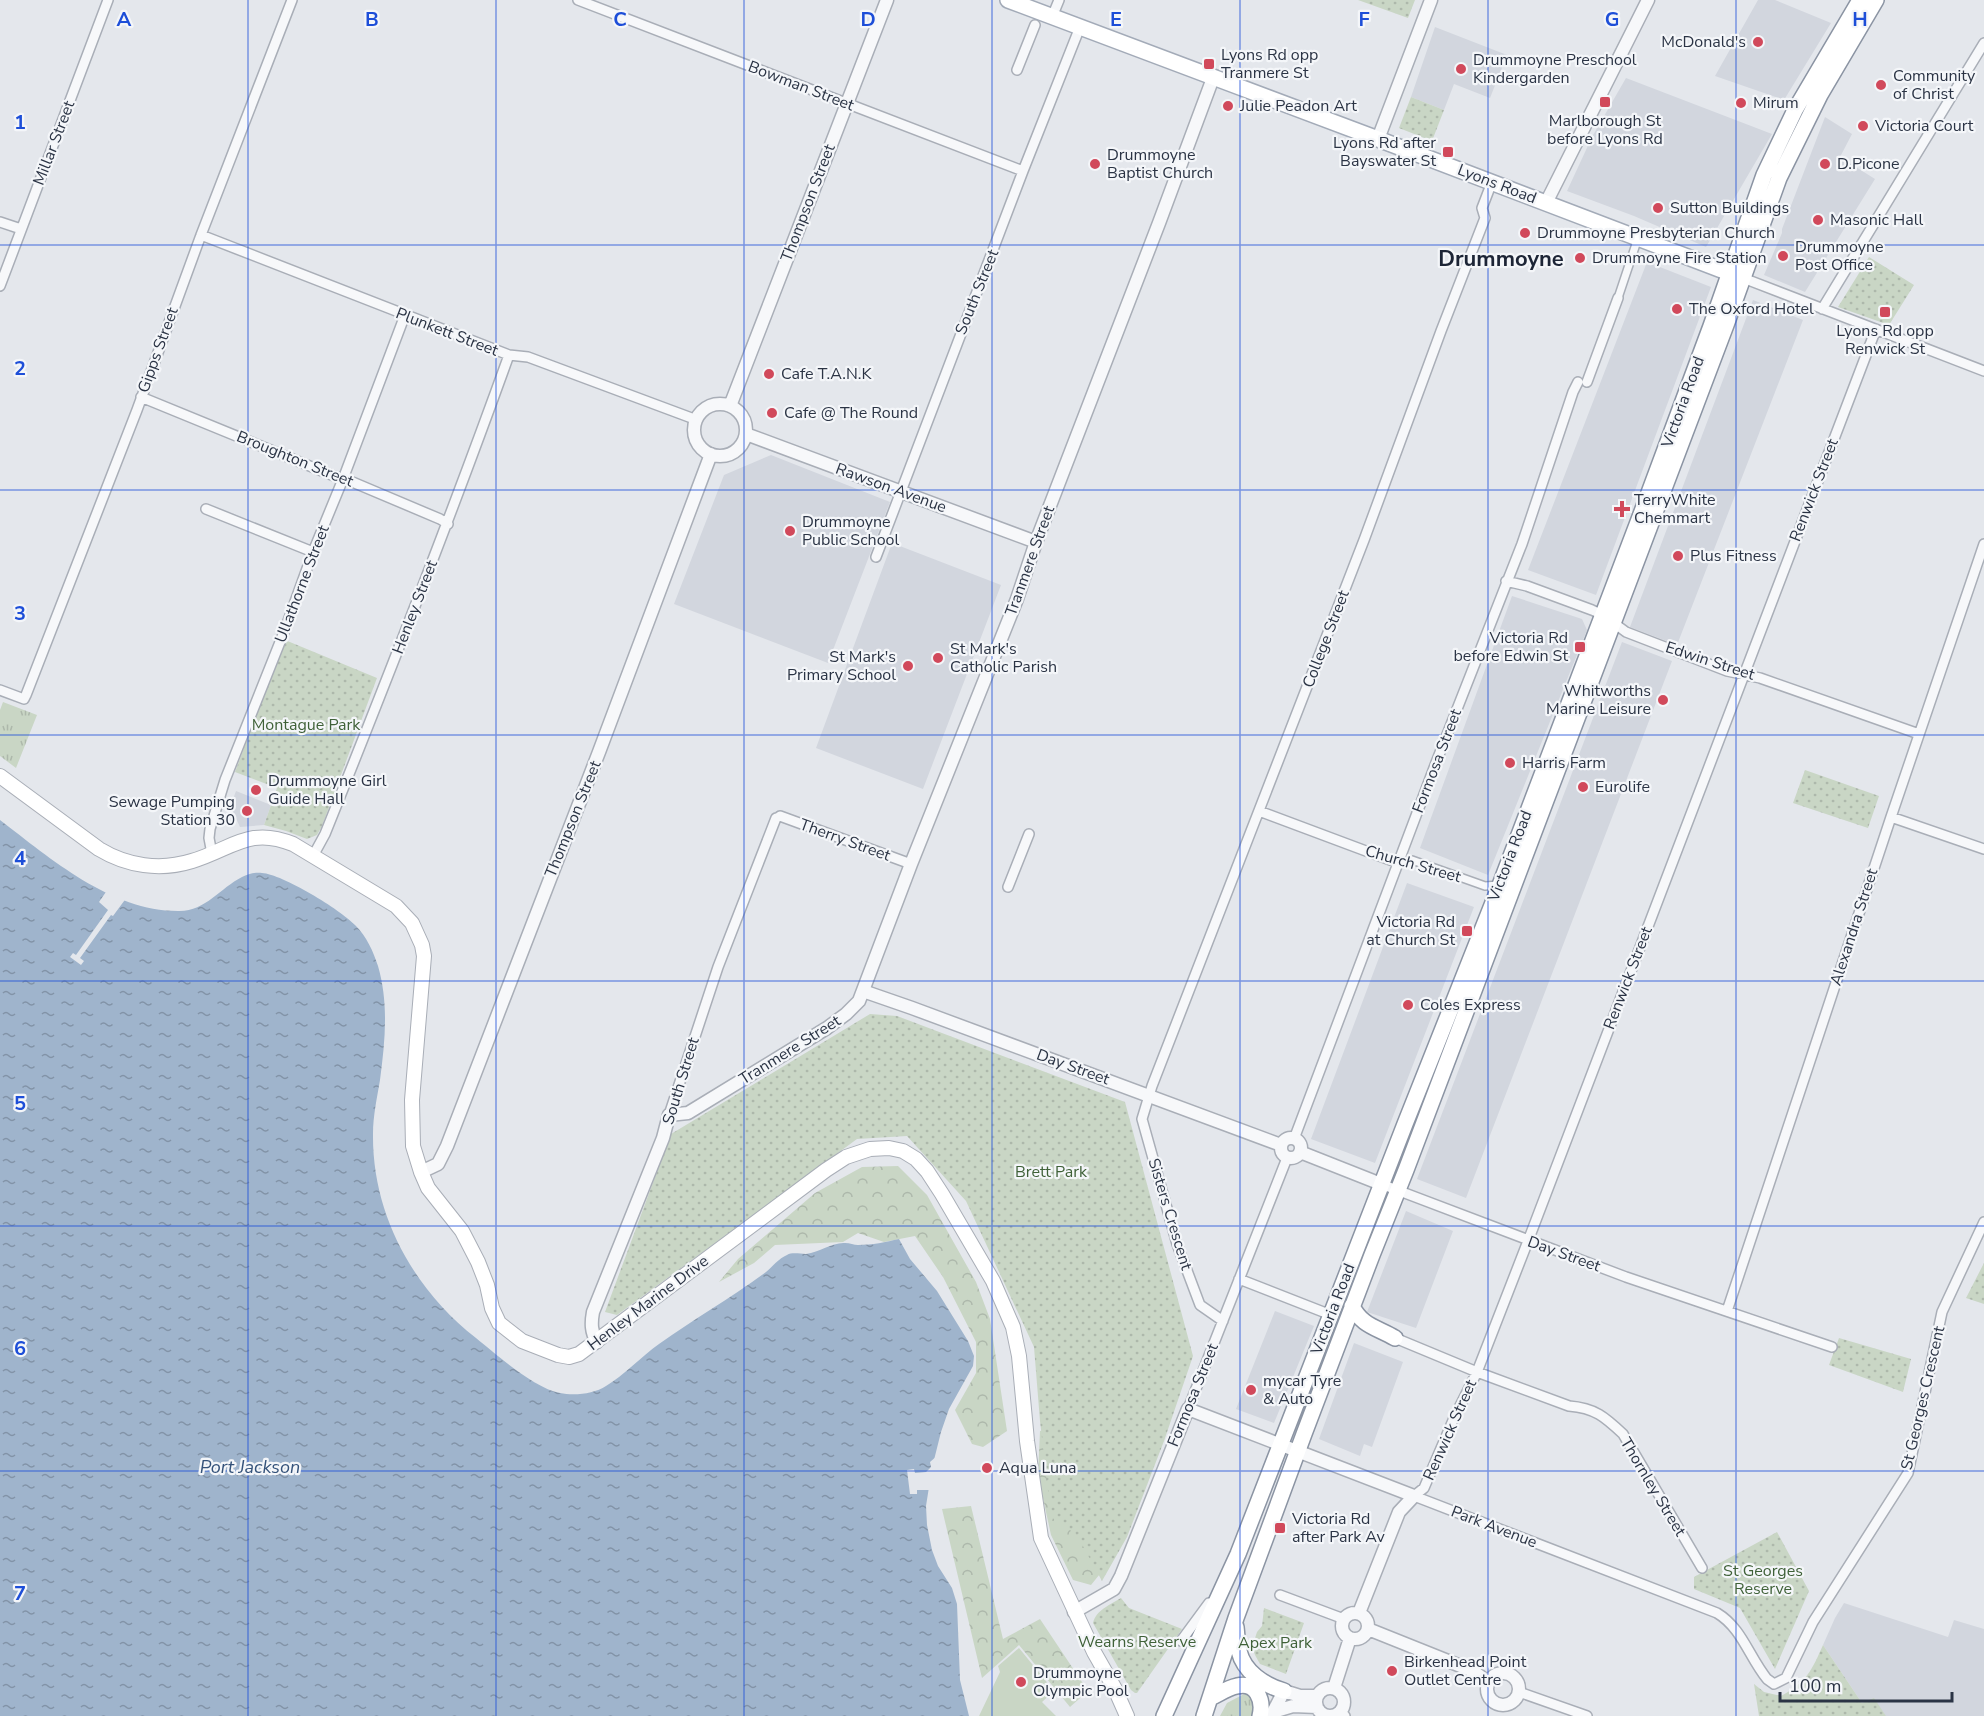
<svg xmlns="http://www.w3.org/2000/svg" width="1984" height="1716" font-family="'Nunito Sans',sans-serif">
<defs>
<pattern id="grass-tufts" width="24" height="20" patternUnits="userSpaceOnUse" patternTransform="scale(1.5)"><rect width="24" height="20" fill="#c9d6c5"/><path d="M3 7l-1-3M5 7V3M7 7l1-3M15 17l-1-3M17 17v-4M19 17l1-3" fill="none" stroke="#adb8ab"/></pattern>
<pattern id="forest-crowns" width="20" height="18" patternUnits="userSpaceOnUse" patternTransform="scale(1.5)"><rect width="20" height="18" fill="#c9d6c5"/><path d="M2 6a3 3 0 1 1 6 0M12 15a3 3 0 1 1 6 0" fill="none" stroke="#adb8ab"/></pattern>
<pattern id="park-dots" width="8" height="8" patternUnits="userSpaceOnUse" patternTransform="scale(1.5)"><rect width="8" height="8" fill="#c9d6c5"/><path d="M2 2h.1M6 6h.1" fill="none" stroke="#adb8ab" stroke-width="1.8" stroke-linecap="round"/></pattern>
<pattern id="water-ripples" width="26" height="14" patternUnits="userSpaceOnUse" patternTransform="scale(1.5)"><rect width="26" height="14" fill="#9fb4cc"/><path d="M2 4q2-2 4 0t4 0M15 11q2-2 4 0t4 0" fill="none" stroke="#8293a7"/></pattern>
</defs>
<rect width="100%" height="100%" fill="#e4e7ec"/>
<!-- built -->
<path fill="#d2d6de" d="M1758,0H1775L1831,23L1784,100L1715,76Z
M1435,27L1507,55L1490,98L1454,84L1444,110L1411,97Z
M1626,78L1772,134L1706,247L1634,216L1567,191L1592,137Z
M1825,117L1852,134L1840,157L1875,179L1805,292L1764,275L1782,233V229Z
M1647,262L1711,287L1596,595L1528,570Z
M1753,300L1803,320L1677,645L1630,627Z
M771,455L890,502L828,663L674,604L724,475Z
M892,543L1001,585L923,789L816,748Z
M1512,596L1582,619L1587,630L1488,875L1420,848Z
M1622,642L1672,661L1466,1198L1417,1179Z
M236,791L271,805L264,825L240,827L232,810V802Z
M1407,883L1474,907L1375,1163L1311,1139Z
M1406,1211L1453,1231L1416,1328L1367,1312Z
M1275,1311L1314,1326L1274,1423L1236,1409Z
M1354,1343L1403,1362L1372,1447L1364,1444L1360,1456L1319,1439Z
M1844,1603L1948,1637L1954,1620L1984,1629V1716H1886L1862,1703L1823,1645L1835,1618Z"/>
<!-- grass -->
<path fill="url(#grass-tufts)" d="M3,702L37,715L16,768L0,756V710Z
M1246,1693L1249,1695L1255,1707L1253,1716H1220L1227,1703Z"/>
<!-- forest -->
<path fill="url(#forest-crowns)" d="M898,1166L927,1195L976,1282L990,1319L1007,1431L983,1447L972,1444L955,1410L976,1373V1342L943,1277L915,1236L884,1242L858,1233L843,1242L775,1245L754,1263L719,1282L738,1259L815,1193L862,1167Z
M1070,1425L1108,1564L1091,1585L1073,1580L1051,1535L1038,1475L1040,1431Z
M971,1506L1003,1639L1040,1619L1088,1691L1070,1707L1019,1645L982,1678L942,1509Z"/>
<!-- park -->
<path fill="url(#park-dots)" d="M1358,0H1415L1408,18Z
M1411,97L1444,110L1432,141L1399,128Z
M1869,257L1914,285L1889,325L1838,307Z
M285,640L377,678L322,826L317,835L307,839L286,831L264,825L277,788L235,772Z
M1805,770L1879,796L1868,828L1793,803Z
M870,1014L897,1016L1125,1102L1193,1356L1164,1441L1127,1537L1102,1581L1077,1535L1051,1517L1040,1421L1034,1347L966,1201L907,1136L857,1139L617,1315L605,1312L671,1134Z
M1984,1263V1304L1966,1298Z
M1839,1338L1911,1359L1903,1392L1829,1365Z
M1777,1532L1809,1591L1775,1669L1740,1608L1694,1589V1577Z
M1121,1598L1129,1608L1182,1629L1137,1693H1135L1131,1690L1093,1623C1096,1610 1110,1605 1121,1598Z
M1264,1608L1304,1623L1286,1674L1260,1664L1255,1655L1252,1647L1257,1632L1262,1626Z
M1823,1645L1862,1703L1874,1698L1886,1716H1759L1754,1684L1764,1692L1781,1696C1806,1683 1812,1670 1823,1645Z"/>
<!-- pitch -->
<path fill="#c9d6c5" d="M1019,1648L1054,1691L1042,1702L1056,1716H979L1000,1672L998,1666Z"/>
<!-- water -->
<path fill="url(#water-ripples)" d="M0,820C51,859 111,911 178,911C205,912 220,888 242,877C248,874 255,872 262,873C282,874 341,910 355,925C367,937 373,951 378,966C389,1004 385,1042 380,1080C377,1098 373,1116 373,1134C372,1214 413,1289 476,1338C497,1355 534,1388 560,1393C574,1396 594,1394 606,1386C623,1376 642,1356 659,1344C694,1319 731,1298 766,1272C772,1267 779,1258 787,1255C792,1252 800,1254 806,1254C820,1252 833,1242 845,1243C850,1243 854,1245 858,1245C872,1245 886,1242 899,1239L910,1259L937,1291L968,1341L974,1356L973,1366L949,1409L941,1432L932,1468L926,1506L927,1525L932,1550L938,1566L952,1588L957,1604L960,1680L969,1716H0Z"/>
<!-- pier -->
<path fill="#e4e7ec" d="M108,889L127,897L113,916L111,915L80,958L84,961L81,965L70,957L73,953L76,955L108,910L99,902Z
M938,1455L931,1490H917V1494H910L907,1470L914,1469L915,1473L926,1472L931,1467L930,1462Z"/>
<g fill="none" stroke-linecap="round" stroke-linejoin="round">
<!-- pedestrian casing -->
<g stroke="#a9aeb7" stroke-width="10">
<path id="pedestrian" d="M1618,298L1638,238
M1398,863L1412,860L1485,886L1499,885"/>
</g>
<!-- minor casing -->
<g stroke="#a9aeb7" stroke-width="12">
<path id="minor" d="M578,0L1023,171
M1052,17L1059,0
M1017,70L1035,25
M0,222L21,229
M201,235L509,355L528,357L697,420
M1743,278L1984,371
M0,286L108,0
M1822,309L1984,43
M1587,382L1618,298
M141,397L334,476L350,481L440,519L448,524
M206,509L313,552
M876,557L1023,171L1080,27
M1506,581L1527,586L1592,610L1603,615L1626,632L1727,671L1760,678L1919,734
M0,690L24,699L26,695L137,410L201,235L292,0
M1259,811L1398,863
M780,816L911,864
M1891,817L1984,849
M212,854L209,838L210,829L225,780L284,632L313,552L343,479L405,315
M313,856L325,834C389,675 451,516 509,355
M1008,887L1029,834
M669,1115L718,967L776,818
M1294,1139L1437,760L1522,544L1573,392L1578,382
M1381,1184L1626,1277L1832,1347
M1239,1279L1331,1315
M1727,1311L1891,817L1984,544
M1223,1321L1200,1305L1177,1244L1142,1119L1152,1086L1364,540L1441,331L1485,218L1482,208L1492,182
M1395,1338L1477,1372L1569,1406C1595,1408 1605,1417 1623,1434L1702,1568
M1188,1409L1287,1158
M1414,1496L1424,1488L1454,1418L1477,1372L1528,1241L1876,329
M1414,1496L1717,1613C1742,1628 1749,1657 1767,1679L1774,1684L1786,1678L1813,1622L1908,1473L1942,1312L1984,1222
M1280,1595L1344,1619
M1181,1641L1209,1603
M1519,1692L1587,1716
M1340,1711L1345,1716"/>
</g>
<!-- tertiary casing -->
<g stroke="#a9aeb7" stroke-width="15">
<path id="tertiary" d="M1378,139L1431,0
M1546,203L1648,0
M694 430a26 26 0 1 1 52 0a26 26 0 1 1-52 0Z
M730,406L887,0
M746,434L1036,542
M863,991L912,1008L1281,1145
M1281 1148a10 10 0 1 1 20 0a10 10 0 1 1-20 0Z
M1300,1152L1381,1184
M421,1172L438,1164L447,1146L599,752L711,454
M597,1342C591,1332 591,1323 593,1312L663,1138L669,1115L688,1113L827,1028L846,1014L859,1001L911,864L1017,599L1036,542L1159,223L1213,78
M1074,1612L1114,1589L1121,1576L1188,1409L1414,1496L1399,1512L1359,1613
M1342 1626a13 13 0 1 1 26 0a13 13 0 1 1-26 0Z
M1368,1629L1473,1671L1488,1682
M1487 1689a16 16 0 1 1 32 0a16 16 0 1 1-32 0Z
M1334,1688L1350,1638
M1316 1702a14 14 0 1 1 28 0a14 14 0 1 1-28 0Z
M1273,1712L1293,1706L1317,1707
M1271,1716L1284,1691L1300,1696H1317"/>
</g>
<!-- secondary casing -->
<g stroke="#a9aeb7" stroke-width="16">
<path id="secondary" d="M0,776L99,849C127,866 160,871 192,861C232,849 249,826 293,844L396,906L412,923L422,945L424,956L412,1100L413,1146L421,1172L428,1188L462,1231L478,1262L487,1285L492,1308L499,1323L522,1341L558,1355L569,1357L579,1354L826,1170L846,1157L870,1149L889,1148L903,1151L916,1159L927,1171L942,1194L993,1281L1013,1327L1019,1356L1027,1441L1041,1538L1094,1652L1115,1689L1127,1716"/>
</g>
<!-- primary casing -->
<g stroke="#a3abb8" stroke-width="18">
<path id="primary" d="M1008,0L1378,139L1740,277"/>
</g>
<!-- trunk casing -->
<g stroke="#8b94a3" stroke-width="18">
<path id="trunk" d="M1352,1306C1362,1326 1376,1327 1395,1338
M1236,1627C1237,1635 1237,1644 1239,1651C1244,1672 1264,1685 1284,1691
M1210,1698C1219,1694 1227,1688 1237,1686C1256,1681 1264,1700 1260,1716
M1164,1716L1238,1554L1405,1124L1500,885L1643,509L1711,326L1764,175L1795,110L1860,0
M1204,1716L1236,1618L1304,1434L1372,1255L1406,1170L1726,325L1779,178L1820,95L1876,0"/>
</g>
<!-- pedestrian -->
<use href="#pedestrian" stroke="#f7f8fa" stroke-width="7"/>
<!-- minor -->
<use href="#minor" stroke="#f7f8fa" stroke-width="9"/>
<!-- tertiary -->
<use href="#tertiary" stroke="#f7f8fa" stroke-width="12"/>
<!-- secondary -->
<use href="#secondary" stroke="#fff" stroke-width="14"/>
<!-- primary -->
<use href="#primary" stroke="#fff" stroke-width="15"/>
<!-- trunk -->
<use href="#trunk" stroke="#fff" stroke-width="15"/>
</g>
<!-- grid -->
<path fill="none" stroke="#1d4ed8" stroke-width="1.5" stroke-opacity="0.55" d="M248,0V1716M496,0V1716M744,0V1716M992,0V1716M1240,0V1716M1488,0V1716M1736,0V1716M0,245H1984M0,490H1984M0,735H1984M0,981H1984M0,1226H1984M0,1471H1984"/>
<!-- markers -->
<g fill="#d1495b" stroke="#f4f6f9" stroke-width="2">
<circle cx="1758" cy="42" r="6"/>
<rect x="1203" y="58" width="12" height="12" rx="3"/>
<circle cx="1461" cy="69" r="6"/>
<circle cx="1881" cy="85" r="6"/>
<rect x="1599" y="96" width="12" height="12" rx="3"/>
<circle cx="1741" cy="103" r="6"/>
<circle cx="1228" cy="106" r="6"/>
<circle cx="1863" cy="126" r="6"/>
<rect x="1442" y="146" width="12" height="12" rx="3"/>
<circle cx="1095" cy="164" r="6"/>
<circle cx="1825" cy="164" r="6"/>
<circle cx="1658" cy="208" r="6"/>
<circle cx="1818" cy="220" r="6"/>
<circle cx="1525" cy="233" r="6"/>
<circle cx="1783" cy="256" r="6"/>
<circle cx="1580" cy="258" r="6"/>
<circle cx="1677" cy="309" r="6"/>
<rect x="1879" y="306" width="12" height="12" rx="3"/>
<circle cx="769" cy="374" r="6"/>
<circle cx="772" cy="413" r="6"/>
<path d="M1619 500h6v6h6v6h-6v6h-6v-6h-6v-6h6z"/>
<circle cx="790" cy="531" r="6"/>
<circle cx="1678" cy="556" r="6"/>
<rect x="1574" y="641" width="12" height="12" rx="3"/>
<circle cx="938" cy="658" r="6"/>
<circle cx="908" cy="666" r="6"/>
<circle cx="1663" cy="700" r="6"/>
<circle cx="1510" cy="763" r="6"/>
<circle cx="1583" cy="787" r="6"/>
<circle cx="256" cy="790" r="6"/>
<circle cx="247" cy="811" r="6"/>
<rect x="1461" y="925" width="12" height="12" rx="3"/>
<circle cx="1408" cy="1005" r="6"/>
<circle cx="1251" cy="1390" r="6"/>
<circle cx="987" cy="1468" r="6"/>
<rect x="1274" y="1522" width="12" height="12" rx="3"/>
<circle cx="1392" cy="1671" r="6"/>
<circle cx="1021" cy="1682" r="6"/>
</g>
<g text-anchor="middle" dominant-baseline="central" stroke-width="4.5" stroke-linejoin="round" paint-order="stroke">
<!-- poi labels -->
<g font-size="16" fill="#2b3445" stroke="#f4f6f9" text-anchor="start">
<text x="1746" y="42" text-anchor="end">McDonald's</text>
<text x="1221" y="55">Lyons Rd opp<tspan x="1221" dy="18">Tranmere St</tspan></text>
<text x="1473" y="60">Drummoyne Preschool<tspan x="1473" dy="18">Kindergarden</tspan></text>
<text x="1893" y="76">Community<tspan x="1893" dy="18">of Christ</tspan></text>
<text x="1753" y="103">Mirum</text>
<text x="1240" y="106">Julie Peadon Art</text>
<text x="1605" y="121" text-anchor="middle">Marlborough St<tspan x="1605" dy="18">before Lyons Rd</tspan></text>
<text x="1875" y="126">Victoria Court</text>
<text x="1436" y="143" text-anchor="end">Lyons Rd after<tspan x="1436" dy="18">Bayswater St</tspan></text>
<text x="1107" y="155">Drummoyne<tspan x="1107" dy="18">Baptist Church</tspan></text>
<text x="1837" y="164">D.Picone</text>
<text x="1670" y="208">Sutton Buildings</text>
<text x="1830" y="220">Masonic Hall</text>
<text x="1537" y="233">Drummoyne Presbyterian Church</text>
<text x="1795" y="247">Drummoyne<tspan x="1795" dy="18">Post Office</tspan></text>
<text x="1592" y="258">Drummoyne Fire Station</text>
<text x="1689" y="309">The Oxford Hotel</text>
<text x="1885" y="331" text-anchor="middle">Lyons Rd opp<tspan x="1885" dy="18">Renwick St</tspan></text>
<text x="781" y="374">Cafe T.A.N.K</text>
<text x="784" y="413">Cafe @ The Round</text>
<text x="1634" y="500">TerryWhite<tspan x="1634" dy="18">Chemmart</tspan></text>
<text x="802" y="522">Drummoyne<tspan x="802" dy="18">Public School</tspan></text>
<text x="1690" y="556">Plus Fitness</text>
<text x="1568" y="638" text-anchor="end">Victoria Rd<tspan x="1568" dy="18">before Edwin St</tspan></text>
<text x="950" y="649">St Mark's<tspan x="950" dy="18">Catholic Parish</tspan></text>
<text x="896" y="657" text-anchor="end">St Mark's<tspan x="896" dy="18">Primary School</tspan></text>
<text x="1651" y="691" text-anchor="end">Whitworths<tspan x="1651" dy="18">Marine Leisure</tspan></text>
<text x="1522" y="763">Harris Farm</text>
<text x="268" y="781">Drummoyne Girl<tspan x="268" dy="18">Guide Hall</tspan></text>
<text x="1595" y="787">Eurolife</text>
<text x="235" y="802" text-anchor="end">Sewage Pumping<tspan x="235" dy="18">Station 30</tspan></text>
<text x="1455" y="922" text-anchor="end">Victoria Rd<tspan x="1455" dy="18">at Church St</tspan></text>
<text x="1420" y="1005">Coles Express</text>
<text x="1263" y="1381">mycar Tyre<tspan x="1263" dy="18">&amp; Auto</tspan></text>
<text x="999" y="1468">Aqua Luna</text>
<text x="1292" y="1519">Victoria Rd<tspan x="1292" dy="18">after Park Av</tspan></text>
<text x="1404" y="1662">Birkenhead Point<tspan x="1404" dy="18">Outlet Centre</tspan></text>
<text x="1033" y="1673">Drummoyne<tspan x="1033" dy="18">Olympic Pool</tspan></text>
</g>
<!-- street labels -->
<g font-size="16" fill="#2b3445" stroke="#f4f6f9">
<text transform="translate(801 86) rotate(21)">Bowman Street</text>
<text transform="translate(54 143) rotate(-69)">Millar Street</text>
<text transform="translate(1497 184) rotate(21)">Lyons Road</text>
<text transform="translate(808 203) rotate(-69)">Thompson Street</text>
<text transform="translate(977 292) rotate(-68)">South Street</text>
<text transform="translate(447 332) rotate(21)">Plunkett Street</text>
<text transform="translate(158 350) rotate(-70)">Gipps Street</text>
<text transform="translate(1683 402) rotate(-70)">Victoria Road</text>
<text transform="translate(295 459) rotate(22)">Broughton Street</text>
<text transform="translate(891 488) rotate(20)">Rawson Avenue</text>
<text transform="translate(1814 490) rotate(-69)">Renwick Street</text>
<text transform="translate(1030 561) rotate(-70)">Tranmere Street</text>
<text transform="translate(302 584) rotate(-69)">Ullathorne Street</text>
<text transform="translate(415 607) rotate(-69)">Henley Street</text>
<text transform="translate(1326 639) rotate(-69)">College Street</text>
<text transform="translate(1710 661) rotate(18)">Edwin Street</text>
<text transform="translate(1437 761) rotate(-69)">Formosa Street</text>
<text transform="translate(573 819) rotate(-68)">Thompson Street</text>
<text transform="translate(845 840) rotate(20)">Therry Street</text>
<text transform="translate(1510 856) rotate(-69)">Victoria Road</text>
<text transform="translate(1413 864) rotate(16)">Church Street</text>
<text transform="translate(1854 927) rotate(-72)">Alexandra Street</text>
<text transform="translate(1628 978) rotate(-69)">Renwick Street</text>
<text transform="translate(790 1050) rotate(-32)">Tranmere Street</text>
<text transform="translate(1073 1067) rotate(20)">Day Street</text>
<text transform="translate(681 1081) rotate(-73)">South Street</text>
<text transform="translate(1170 1214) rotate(73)">Sisters Crescent</text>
<text transform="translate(1564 1254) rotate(20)">Day Street</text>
<text transform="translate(648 1303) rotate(-37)">Henley Marine Drive</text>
<text transform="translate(1333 1309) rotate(-69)">Victoria Road</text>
<text transform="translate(1193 1395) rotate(-68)">Formosa Street</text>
<text transform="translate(1923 1398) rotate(-77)">St Georges Crescent</text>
<text transform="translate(1450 1430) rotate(-66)">Renwick Street</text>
<text transform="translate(1653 1487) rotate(59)">Thornley Street</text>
<text transform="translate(1494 1527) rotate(21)">Park Avenue</text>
</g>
<!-- park labels -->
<g font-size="16" fill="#3f6138" stroke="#f4f6f9">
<text x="306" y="725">Montague Park</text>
<text x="1051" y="1172">Brett Park</text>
<text x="1763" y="1571">St Georges<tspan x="1763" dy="18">Reserve</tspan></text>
<text x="1137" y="1642">Wearns Reserve</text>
<text x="1275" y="1643">Apex Park</text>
</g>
<!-- water labels -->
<g font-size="18" font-style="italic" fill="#34527a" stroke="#f4f6f9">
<text x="250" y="1467">Port Jackson</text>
</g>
<!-- district labels -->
<g font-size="22" font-weight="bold" fill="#1d2536" stroke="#f4f6f9">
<text x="1501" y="259">Drummoyne</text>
</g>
</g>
<g font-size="20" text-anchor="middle" font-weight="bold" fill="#1d4ed8" stroke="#f4f6f9" stroke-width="4.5" stroke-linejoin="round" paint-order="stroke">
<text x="124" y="26">A</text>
<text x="372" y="26">B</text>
<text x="620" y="26">C</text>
<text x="868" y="26">D</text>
<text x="1116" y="26">E</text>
<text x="1364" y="26">F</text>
<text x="1612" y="26">G</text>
<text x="1860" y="26">H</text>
<text x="20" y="129">1</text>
<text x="20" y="375">2</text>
<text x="20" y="620">3</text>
<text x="20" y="865">4</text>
<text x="20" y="1110">5</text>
<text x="20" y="1355">6</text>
<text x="20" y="1600">7</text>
</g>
<!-- scale -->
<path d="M1780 1692v9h172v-9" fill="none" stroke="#2b3445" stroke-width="3"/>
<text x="1789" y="1692" font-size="18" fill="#2b3445" stroke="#f4f6f9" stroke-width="4.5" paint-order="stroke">100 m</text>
</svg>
